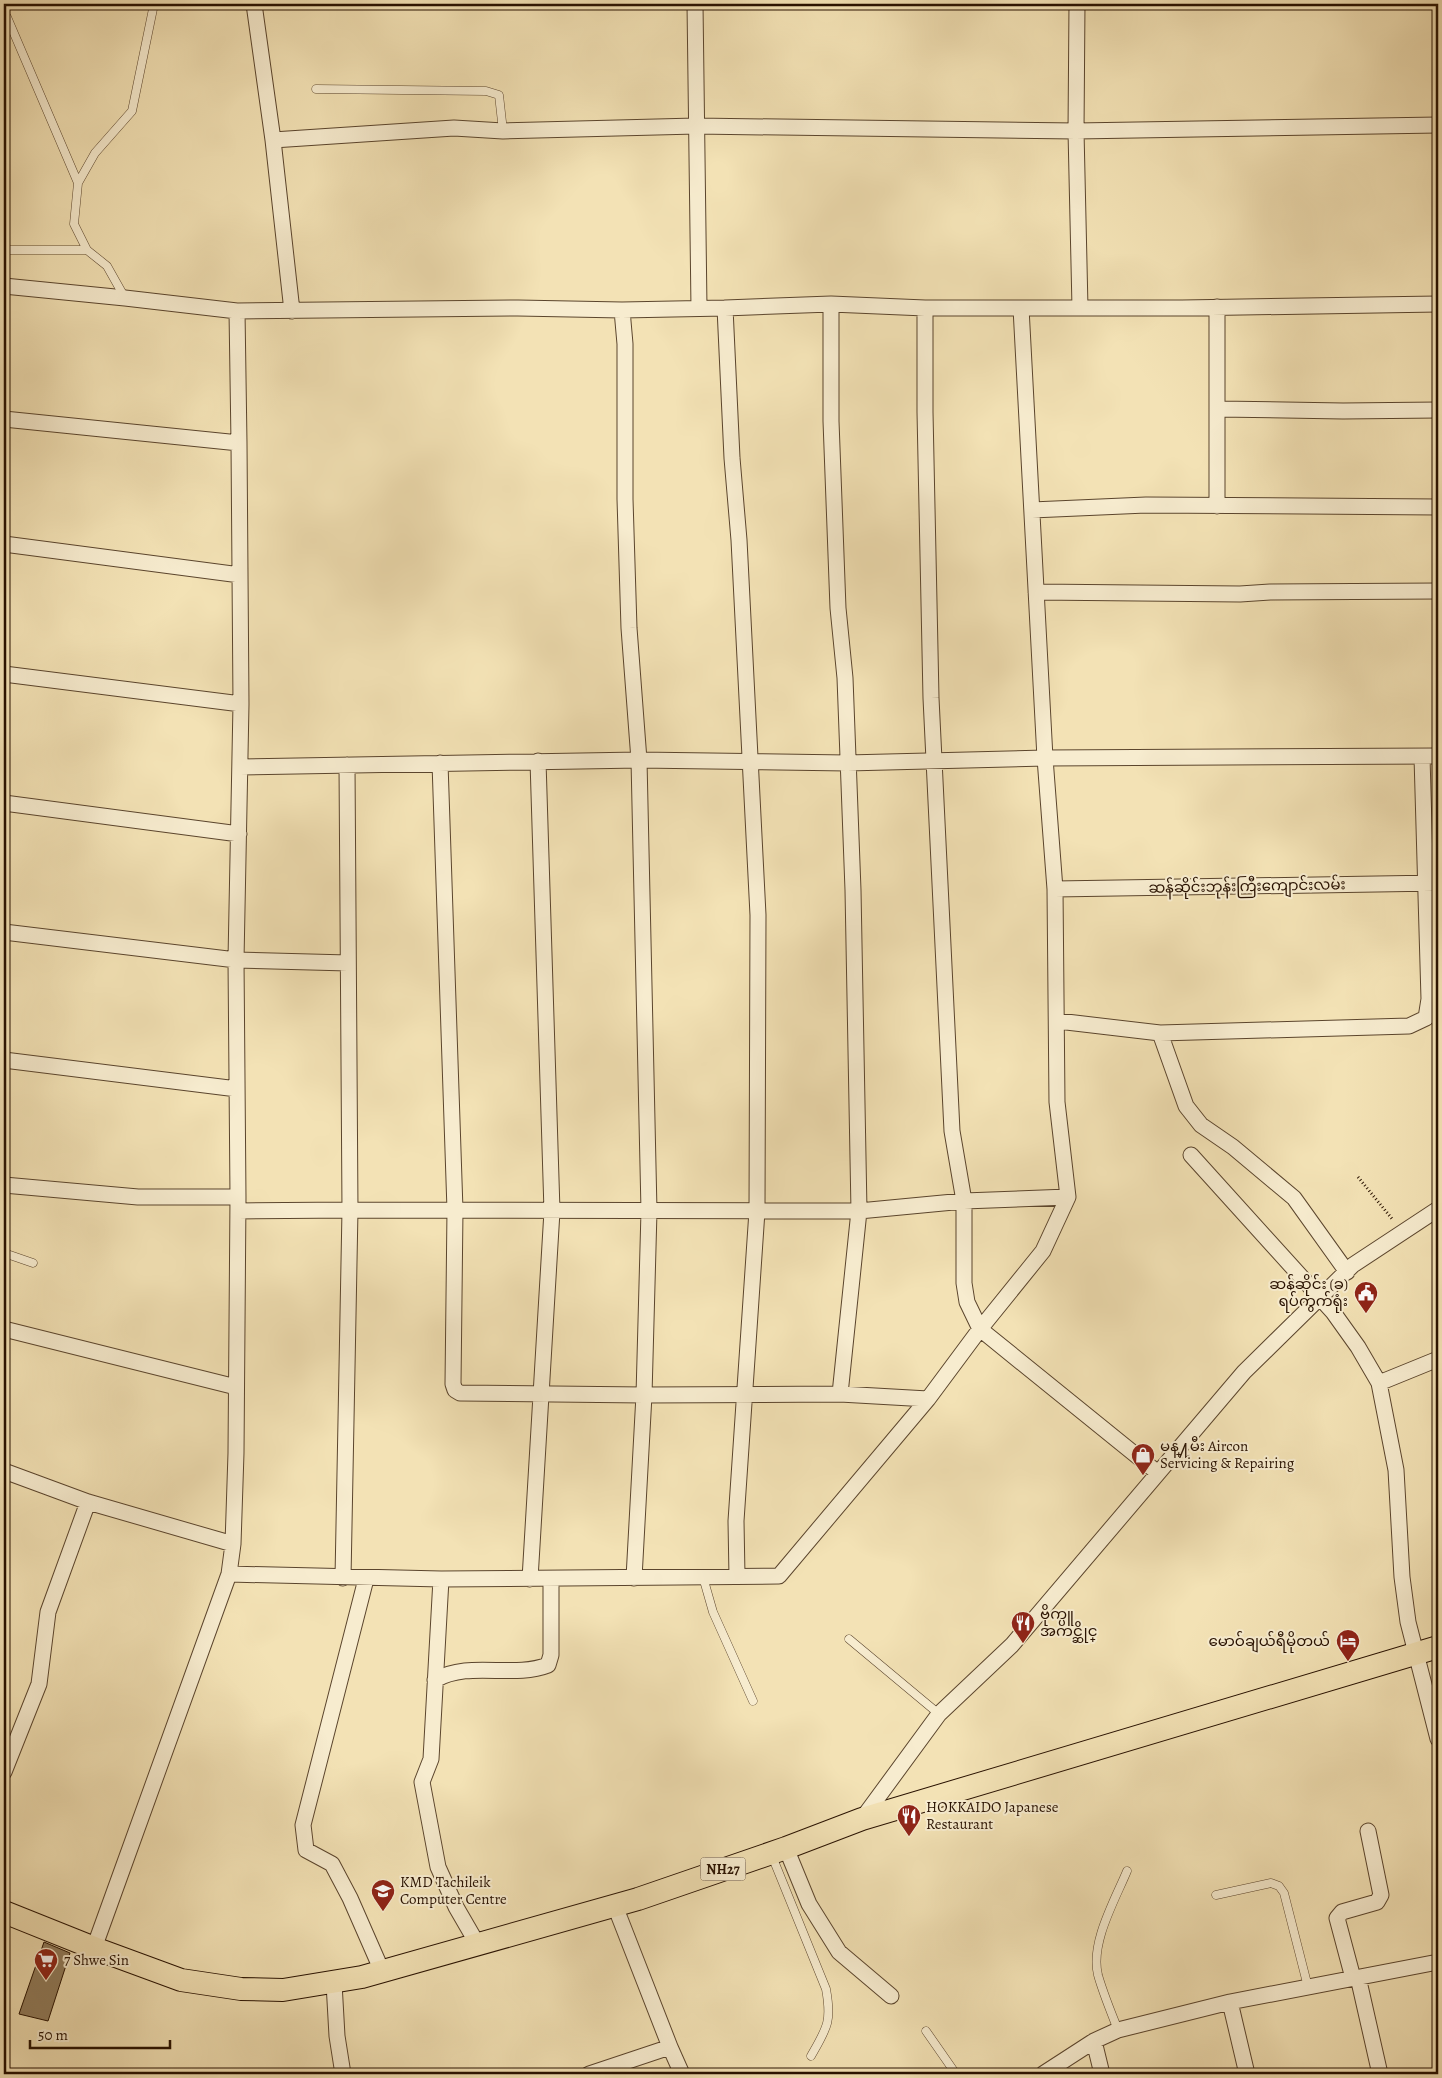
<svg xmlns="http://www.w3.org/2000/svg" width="1442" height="2078" font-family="Alegreya,'Noto Sans Myanmar',serif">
<rect width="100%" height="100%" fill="#f3e2b5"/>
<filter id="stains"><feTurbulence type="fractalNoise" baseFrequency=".004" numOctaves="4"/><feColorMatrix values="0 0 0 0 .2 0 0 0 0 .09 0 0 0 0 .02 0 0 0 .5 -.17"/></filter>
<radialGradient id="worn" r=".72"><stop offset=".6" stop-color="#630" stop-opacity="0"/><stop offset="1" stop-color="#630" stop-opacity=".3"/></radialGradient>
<!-- building -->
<path fill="#927e5e" stroke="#281100" d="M44,1942L70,1953L48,2021L19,2014Z"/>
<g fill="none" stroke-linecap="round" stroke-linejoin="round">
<!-- lane casing -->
<g stroke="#5b452d" stroke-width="9">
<path id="lane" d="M7,17L78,183
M316,89L486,91L499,95L503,131
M4,250H87
M125,298L107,266L87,250L74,224L78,183L95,153L132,111L154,4
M4,1253L33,1263
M703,1577L713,1612L753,1701
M849,1639L939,1714
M772,1856L826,1989C832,2022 827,2028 811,2056
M1216,1895L1271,1883L1279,1886L1284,1893L1308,1987
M1118,2030C1111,2012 1103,1993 1098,1975C1090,1943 1115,1900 1127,1871
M926,2031L956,2074"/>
</g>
<!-- street casing -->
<g stroke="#5b452d" stroke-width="17">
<path id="street" d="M254,4L273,140L292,311
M695,4L699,308
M1077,4L1076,131L1080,308
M273,140L454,128L503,131L696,126L1076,131L1438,125
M4,286L125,298L237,311L518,308L622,310L725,308L831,304L925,308H1182L1438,304
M831,304V421L838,608L845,678L853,890L859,1211L840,1394L928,1399
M1217,307V506
M725,308L732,458L739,540L758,915L757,1211L736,1521L737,1576
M925,308V412L931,698L952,1131L964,1201V1283L967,1302L980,1329L1158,1473
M622,310L625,344V499L629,628L639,760L649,1211L644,1395L634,1578
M1218,409L1343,411L1438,410
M4,419L239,443
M1032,510L1146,505L1438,507
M4,544L240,575
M1036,592L1240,594L1270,592L1438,591
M4,674L241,704
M440,763L455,1210L453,1384L455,1390L460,1393L644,1395L840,1394
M240,767L639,760L847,763L1045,758L1438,756
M4,803L239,834
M1055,889L1438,883
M4,932L236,960L348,963
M1058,1021L1160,1033L1409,1026L1426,1018L1429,999L1422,757
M1160,1033L1186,1106L1201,1125L1233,1147L1294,1198L1347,1272
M4,1060L237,1089
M1191,1155L1333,1312L1358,1347L1379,1383L1396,1470L1402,1577L1408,1622L1438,1739
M4,1185L138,1197H238
M238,1211L350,1210L859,1211L964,1201L1068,1197
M4,1329L236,1387
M1379,1383L1438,1359
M4,1471L88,1502L233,1544
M229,1574L441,1579L779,1576L928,1399L980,1329L1043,1251L1068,1197L1057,1102L1055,889L1045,758L1021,308
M343,1578L350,1210L347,765
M366,1579L303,1825L306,1850L332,1864L350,1898L382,1971
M441,1579L431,1759L422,1782L438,1867L456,1907L478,1945
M530,1579L552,1211L538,761
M435,1680C470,1660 512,1679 548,1665L551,1655V1579
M4,1772L39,1684L48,1612L88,1502
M862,1819L939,1714L1012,1645L1244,1372L1353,1265L1438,1209
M786,1848L809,1904L839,1952L891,1996
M615,1906L670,2047
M94,1948L229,1574L233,1544L236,1453L238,1197L236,960L241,704L239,443L237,311
M1358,1977L1380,2074
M1353,1978L1337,1918L1342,1912L1377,1902L1381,1895L1368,1831
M334,1983L337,2036L343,2074
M1230,2002L1247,2074
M1094,2041L1102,2074
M589,2074L670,2047L682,2074
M1043,2074L1094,2041L1118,2030L1230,2002L1438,1962"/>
</g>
<!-- primary casing -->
<g stroke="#281100" stroke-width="24">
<path id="primary" d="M4,1912L94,1948L181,1980L241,1989L283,1990L362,1977L638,1899L786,1848L862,1819L1438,1647"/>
</g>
<!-- path -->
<path stroke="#281100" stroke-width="3" stroke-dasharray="1 2.5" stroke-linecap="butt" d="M1358,1177L1393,1220"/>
<!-- lane -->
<use href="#lane" stroke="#f7eccf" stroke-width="8"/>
<!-- street -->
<use href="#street" stroke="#f7eccf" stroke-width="15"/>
<!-- primary -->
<use href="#primary" stroke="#f3e2b5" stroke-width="22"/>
</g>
<!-- icons -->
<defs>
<g id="civic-pin" transform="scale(1.25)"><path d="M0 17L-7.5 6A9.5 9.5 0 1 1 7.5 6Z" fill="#8f2418" stroke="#f7eccf"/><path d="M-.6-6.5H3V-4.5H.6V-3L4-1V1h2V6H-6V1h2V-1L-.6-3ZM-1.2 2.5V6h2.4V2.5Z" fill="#fff"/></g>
<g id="shop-pin" transform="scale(1.25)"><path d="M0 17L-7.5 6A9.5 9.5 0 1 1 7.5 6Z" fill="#8f2418" stroke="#f7eccf"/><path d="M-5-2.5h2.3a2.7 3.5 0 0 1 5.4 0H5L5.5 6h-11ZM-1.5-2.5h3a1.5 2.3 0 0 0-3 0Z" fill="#fff"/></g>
<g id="restaurant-pin" transform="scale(1.25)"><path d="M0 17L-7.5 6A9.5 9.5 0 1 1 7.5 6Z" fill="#8f2418" stroke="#f7eccf"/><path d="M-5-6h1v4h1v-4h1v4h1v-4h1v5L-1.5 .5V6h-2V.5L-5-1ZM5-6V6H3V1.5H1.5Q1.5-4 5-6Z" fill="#fff"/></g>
<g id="hotel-pin" transform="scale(1.25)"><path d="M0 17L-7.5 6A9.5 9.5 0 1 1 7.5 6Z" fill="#8f2418" stroke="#f7eccf"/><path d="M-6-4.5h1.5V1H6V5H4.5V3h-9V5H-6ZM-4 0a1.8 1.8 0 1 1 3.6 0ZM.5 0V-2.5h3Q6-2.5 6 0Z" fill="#fff"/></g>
<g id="school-pin" transform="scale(1.25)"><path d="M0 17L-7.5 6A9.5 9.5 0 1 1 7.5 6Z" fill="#8f2418" stroke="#f7eccf"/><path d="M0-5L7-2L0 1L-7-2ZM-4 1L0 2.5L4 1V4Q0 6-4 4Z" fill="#fff"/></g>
<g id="supermarket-pin" transform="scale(1.25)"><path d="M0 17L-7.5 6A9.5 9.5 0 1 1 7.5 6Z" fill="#8f2418" stroke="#f7eccf"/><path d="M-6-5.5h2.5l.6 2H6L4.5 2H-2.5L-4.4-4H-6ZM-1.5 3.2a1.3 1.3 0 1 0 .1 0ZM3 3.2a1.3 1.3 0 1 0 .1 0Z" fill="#fff"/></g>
</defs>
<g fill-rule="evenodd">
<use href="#civic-pin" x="1366" y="1293"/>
<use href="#shop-pin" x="1143" y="1455"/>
<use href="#restaurant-pin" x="1023" y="1623"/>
<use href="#hotel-pin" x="1348" y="1641"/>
<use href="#restaurant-pin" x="909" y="1816"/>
<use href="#school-pin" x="383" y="1891"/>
<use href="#supermarket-pin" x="46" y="1960"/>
</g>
<g text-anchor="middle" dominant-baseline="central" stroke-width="4" stroke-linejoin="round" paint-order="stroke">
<!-- shield labels -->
<rect fill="#f7eccf" stroke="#66533e" stroke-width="1" x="700.5" y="1857.5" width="45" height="23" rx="4"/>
<g font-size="14" font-weight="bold" fill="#281100">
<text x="723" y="1869">NH27</text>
</g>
<!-- street labels -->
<g font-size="15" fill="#281100" stroke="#f7eccf">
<text transform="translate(1247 886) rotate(-1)">ဆန်ဆိုင်းဘုန်းကြီးကျောင်းလမ်း</text>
</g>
<!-- poi labels -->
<g font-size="15" fill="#281100" stroke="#f7eccf" text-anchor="start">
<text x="1348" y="1284" text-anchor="end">ဆန်ဆိုင်း (ခ)<tspan x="1348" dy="17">ရပ်ကွက်ရုံး</tspan></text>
<text x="1160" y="1446">မန္႔မီး Aircon<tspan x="1160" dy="17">Servicing &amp; Repairing</tspan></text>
<text x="1040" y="1614">ဗိုက္ပူ<tspan x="1040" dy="17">အကင္ဆိုင္</tspan></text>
<text x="1330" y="1641" text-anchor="end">မောဝ်ချယ်ရီမိုတယ်</text>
<text x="926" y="1807">HOKKAIDO Japanese<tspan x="926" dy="17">Restaurant</tspan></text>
<text x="400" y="1882">KMD Tachileik<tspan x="400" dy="17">Computer Centre</tspan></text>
<text x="64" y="1960">7 Shwe Sin</text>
</g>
</g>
<!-- margin -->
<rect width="1442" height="2078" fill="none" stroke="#f3e2b5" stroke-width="20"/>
<rect x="5" y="5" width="1432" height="2068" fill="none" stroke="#281100" stroke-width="2.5"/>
<rect x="10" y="10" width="1422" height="2058" fill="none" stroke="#281100"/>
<!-- scale -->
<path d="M30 2040v8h140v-8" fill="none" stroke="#281100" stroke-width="2.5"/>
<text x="38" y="2040" font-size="15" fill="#281100" stroke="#f7eccf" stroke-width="4" paint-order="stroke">50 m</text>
<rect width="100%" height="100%" filter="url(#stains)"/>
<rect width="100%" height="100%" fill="url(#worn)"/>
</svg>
